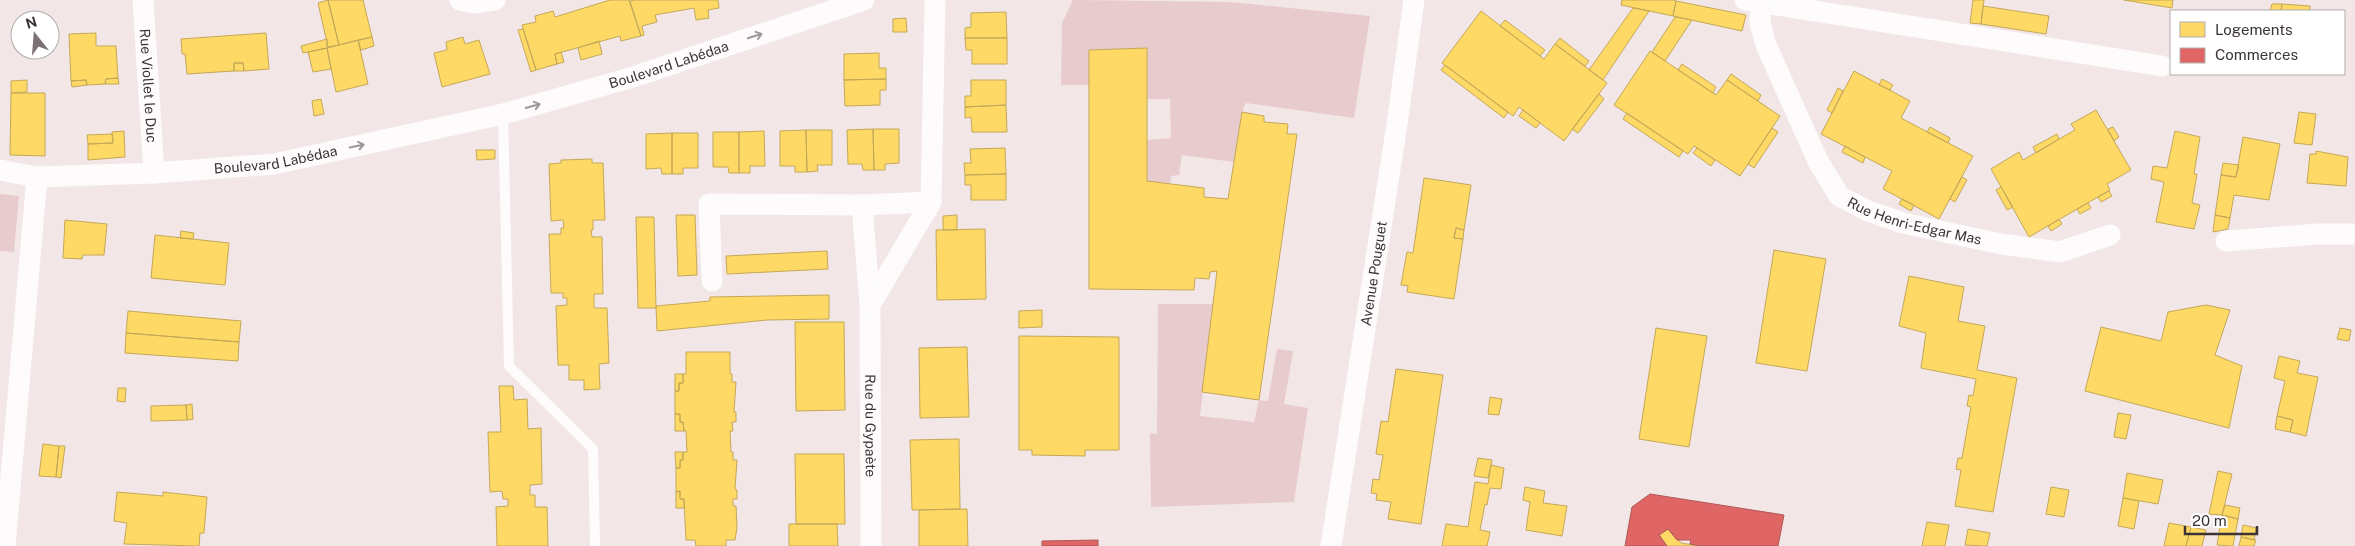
<svg xmlns="http://www.w3.org/2000/svg" width="2355" height="546" font-family="'Public Sans',sans-serif">
<rect width="100%" height="100%" fill="#f2e6e7"/>
<!-- green -->
<path fill="#e8cbcd" d="M1073,0L1230,2L1370,16L1354,118L1246,103L1242,112L1234,162L1182,155L1179,175L1171,176L1170,183L1147,181V140L1171,138L1170,99H1147V49L1089,50V85H1061L1062,23Z
M0,194L19,196L14,252L0,251Z
M1158,304H1213L1200,416L1254,422L1259,400L1268,401L1277,349L1293,351L1284,404L1308,408L1294,502L1151,507L1150,433L1157,434Z"/>
<!-- homes -->
<path fill="#ffd966" stroke="#c4a857" d="M328,0L339,45L328,47L318,3Z
M328,0H363L372,37L339,45Z
M610,0H629L641,36L621,41L620,36L555,54L557,64L536,70L522,25L536,22L535,16L553,11L555,17Z
M636,0H718L719,8L708,10L709,18L696,20L694,8L655,15L657,22L642,26L644,35L641,36L630,1Z
M1622,0H1673L1676,1L1673,16L1621,5Z
M1973,0H1984L1981,24L1970,23Z
M2124,0H2173L2172,8Z
M1676,1L1746,15L1742,31L1673,16Z
M2272,4H2282L2281,11H2270Z
M2282,4L2310,6V11H2281Z
M1983,6L2049,16L2046,34L1981,24Z
M1633,8L1649,11L1603,80L1589,70Z
M1481,11L1544,59L1555,44L1607,83L1564,141L1519,107L1513,116L1442,63Z
M1006,12L1007,38H965V28L971,27V13Z
M1675,17L1692,20L1665,61L1652,52Z
M906,18L907,32H893V19Z
M1505,20L1545,50L1540,56L1500,26Z
M523,29L536,70L531,72L518,30Z
M96,33V46H116L118,78L106,79L105,84L87,85L86,80L71,81L69,34Z
M266,33L269,69L244,71L243,63H234V71L187,74L185,54H182L181,39Z
M372,37L374,46L361,50L358,40Z
M463,37L465,44L479,40L490,74L442,87L434,53L447,50L446,42Z
M965,38H1007V64H972V50H966Z
M1560,38L1589,61L1585,66L1555,44Z
M327,39V48L303,53L301,46Z
M358,40L368,84L336,92L327,48Z
M599,41L602,54L581,60L578,48Z
M327,48L331,69L313,72L308,52Z
M1147,48V181L1204,188V197L1228,199L1242,112L1264,116V122L1288,124L1287,134H1297L1259,400L1202,392L1217,271L1210,272L1209,279L1195,278L1194,290L1089,289V50Z
M1650,51L1716,95L1727,80L1780,116L1740,176L1694,146L1688,154L1614,105Z
M561,52L564,62L557,64L555,54Z
M879,53V68H886V79L844,80V54Z
M234,63H243L244,71H234Z
M1682,64L1716,87L1713,93L1678,70Z
M1445,65L1508,112L1504,118L1441,70Z
M1854,71L1910,101L1901,118L1973,156L1939,219L1883,189L1892,171L1821,134Z
M1731,74L1761,95L1758,101L1727,80Z
M118,78L119,84H105L106,79Z
M886,79V90H880V105L845,106L844,80Z
M1882,79L1893,85L1890,90L1879,85Z
M27,80V92L11,93V81Z
M86,80L87,85L72,87L71,81Z
M971,80H1006V105L965,107V96H971Z
M1838,88L1843,91L1832,113L1827,110Z
M11,93H45V156L10,155Z
M1599,94L1604,99L1578,133L1572,129Z
M321,99L324,114L314,116L312,101Z
M1006,105L1007,132H972L971,117L965,118V107Z
M1523,110L1540,123L1536,128L1519,116Z
M2096,110L2131,170L2107,184L2110,190L2029,237L1991,169L2019,152L2023,160L2075,130L2071,124Z
M2299,112L2316,114L2312,145L2294,143Z
M1627,113L1683,151L1679,157L1623,119Z
M1930,127L1950,138L1948,143L1927,132Z
M2113,127L2119,137L2114,141L2108,129Z
M1772,128L1778,132L1754,168L1748,164Z
M873,129H899V163L885,164V170H874Z
M873,129L874,170H863L862,164H848L847,130Z
M806,130L807,172H795V166H780V131Z
M806,130H832V165H817L818,171L807,172Z
M124,131L125,157L88,160V144L113,143L112,132Z
M764,131L765,166H750V173H739V132Z
M2175,131L2200,137L2194,174H2197L2192,203L2200,205L2194,229L2156,222L2164,182L2151,179L2153,166L2167,168Z
M713,132H739V173H729L728,167H713Z
M672,133V174H662L661,168L646,169V134Z
M672,133H698V168H683V174H672Z
M112,134L113,143L88,144L87,135Z
M2057,134L2059,139L2036,153L2033,147Z
M2243,137L2280,144L2269,200L2234,195L2230,218L2215,215L2221,175L2236,177Z
M1845,146L1865,157L1863,163L1842,152Z
M1005,148L1006,174L965,175L964,163H971L970,149Z
M1697,148L1715,160L1711,166L1693,153Z
M476,150H495V159L477,160Z
M2316,151L2348,157L2346,186L2307,183L2310,154H2316Z
M592,159V163H603L605,220H593V230H591L592,237H602L603,294H594V308H607L609,363L599,364L600,389L584,390V380H569V365H558L556,306L567,305V298H563V293H551L549,234H561V228H564L563,220L551,221L549,164L561,163V160Z
M2223,163L2239,165L2236,177L2221,175Z
M1006,174V200H971V185H965V175Z
M1962,177L1967,180L1955,202L1950,199Z
M1424,178L1471,185L1464,230L1456,228L1454,238L1463,239L1454,299L1407,292L1408,286L1401,285L1407,252L1413,253Z
M2001,187L2013,207L2007,210L1996,190Z
M2109,191L2112,196L2101,202L2098,197Z
M1902,199L1914,205L1911,211L1899,204Z
M2088,203L2091,208L2080,214L2077,209Z
M676,215H695L697,275L678,276Z
M957,215V230H943V216Z
M2215,215L2230,218L2228,229L2213,232Z
M636,217H654L656,308H638Z
M2059,219L2062,224L2051,231L2048,226Z
M65,220L107,224L104,255H83L82,259L63,258Z
M1456,228L1464,230L1463,239L1454,238Z
M985,229L986,299L937,300L936,230Z
M181,231L194,233L193,239L180,238Z
M155,235L229,243L225,285L151,278Z
M1774,250L1826,259L1807,371L1756,363Z
M827,251L828,269L727,274L726,256Z
M1909,276L1964,287L1958,321L1985,326L1977,370L2017,378L1993,512L1955,506L1961,470L1956,469L1958,458H1962L1971,407L1967,406L1969,395L1973,396L1976,379L1921,368L1926,333L1899,326Z
M829,295V319L767,320L657,331L656,306L710,301V297Z
M2206,305L2230,310L2215,355L2242,366L2229,428L2085,391L2101,327L2161,341L2168,312Z
M1042,310V327L1019,328V311Z
M128,311L241,321L239,342L126,333Z
M795,322H844L845,410L796,411Z
M1656,328L1707,336L1689,447L1639,439Z
M2340,328L2351,330L2349,341L2337,339Z
M126,333L239,342L238,361L125,353Z
M1019,336L1119,337V450H1085V456L1032,455V450H1019Z
M967,347L969,417L920,418L919,348Z
M686,352H730V374H732V382H736L734,412H736V422H732L733,431H730L731,452H733V460H737L735,489L737,490V499H733V506H736L737,528L735,540H726V546H696L695,540H686L684,499H680V491L676,492V468H680V460H683V452H687L686,431H684L683,422H680V414H675V391H679V383H683V374H686Z
M2279,356L2300,361L2297,373L2318,377L2306,436L2290,432L2293,420L2277,416L2285,381L2274,378Z
M1396,369L1443,375L1421,524L1388,519L1391,502L1376,500L1377,494L1371,493L1373,479L1379,480L1383,455L1376,454L1381,421L1388,422Z
M675,374H683V383H679V391H675Z
M499,386H513L514,400L527,399L528,429L541,428L542,484L530,485V495H535V507H547L548,546H497L496,507L508,506V499H503L502,491L490,492L488,432H501Z
M118,388H126L125,402L117,401Z
M1490,397L1502,399L1499,415L1488,414Z
M192,404L193,419L187,420L186,405Z
M186,405L187,420L151,421V406Z
M2118,413L2131,415L2126,439L2114,437Z
M675,414H680V422H683L684,431H675Z
M2277,416L2293,420L2290,432L2275,429Z
M959,439L960,509L912,510L910,440Z
M43,444L59,446L56,477L39,476Z
M59,446H65L61,478L56,477Z
M675,452H683V460H680V468H676Z
M795,454H844L845,524H796Z
M1478,458L1492,460L1488,478L1474,476Z
M1491,465L1504,468L1501,489L1490,488L1487,505L1485,504L1480,530L1490,532L1487,546H1442L1446,524L1468,527L1475,482L1488,484Z
M2218,471L2232,474L2222,515L2209,514Z
M2127,473L2163,480L2158,504L2123,498Z
M1525,487L1545,491L1543,503L1567,506L1562,536L1526,530L1530,502L1523,500Z
M2051,487L2069,490L2064,517L2046,514Z
M680,491V499H684V508H676V492Z
M117,492L163,496V492L207,497L204,533H200L199,546L124,544L127,523L114,521Z
M2123,498L2139,501L2134,529L2118,526Z
M2225,505L2240,508L2238,519L2222,515Z
M967,509L968,546H919V510Z
M2222,515L2238,519L2233,546L2217,545Z
M1927,522L1949,525L1945,546H1922Z
M2169,523L2191,527L2186,546H2164Z
M789,524H837L838,546H789Z
M2243,525L2256,528L2254,540L2241,537Z
M2191,527L2206,530L2202,546H2186Z
M1668,529L1681,543L1701,546H1667L1659,535Z
M1968,529L1990,533L1987,546L1965,545Z
M2241,537L2256,540L2254,546H2239Z"/>
<!-- shops -->
<path fill="#e06666" stroke="#af5757" d="M1650,494L1784,515L1778,546H1701L1690,544L1691,540H1677L1668,529L1659,535L1667,546H1625L1632,507Z
M1098,540V546H1042V541Z"/>
<g fill="none" stroke-linecap="round" stroke-linejoin="round">
<!-- service -->
<path stroke="#fdfbfb" stroke-width="10" d="M503,114L509,366L593,449L595,546"/>
<!-- minor -->
<g stroke="#fdfbfb" stroke-width="21">
<path id="s1" d="M143,0L154,173"/>
<path d="M460,0L473,3L495,0"/>
<path d="M1745,0L2162,66"/>
<path id="s2" d="M1761,3L1760,23L1766,45L1818,161L1839,196L1868,211L1903,223L2001,244L2060,252L2110,235"/>
<path d="M0,170L37,177"/>
<path id="s3" d="M862,205L870,305L871,546"/>
<path d="M2226,241L2318,234H2355"/>
<path d="M712,281L709,204L862,205L931,202"/>
<path d="M870,305L931,202L935,0"/>
<path id="s4" d="M5,546L37,177L154,173L274,164L503,114L633,77L864,0"/>
<path id="s5" d="M1331,546L1396,131L1414,0"/>
</g>
</g>
<!-- one-way arrows -->
<defs><path id="oneway-shaft" d="M-6 0H5M1.5-3L5.5 0L1.5 3" fill="none" stroke-width="1.6" stroke-linecap="round" stroke-linejoin="round" transform="scale(1.25)"/></defs>
<g stroke="#9c9898">
<use href="#oneway-shaft" transform="translate(755 36) rotate(-18)"/>
<use href="#oneway-shaft" transform="translate(533 106) rotate(-16)"/>
<use href="#oneway-shaft" transform="translate(357 146) rotate(-12)"/>
</g>
<g text-anchor="middle" dominant-baseline="central" stroke-width="5" stroke-linejoin="round" paint-order="stroke">
<!-- street labels -->
<g font-size="14" fill="#3c3434" stroke="#fff">
<text stroke="none"><textPath href="#s4" startOffset="1015">Boulevard Labédaa</textPath></text>
<text stroke="none"><textPath href="#s1" startOffset="86">Rue Viollet le Duc</textPath></text>
<text stroke="none"><textPath href="#s4" startOffset="610">Boulevard Labédaa</textPath></text>
<text stroke="none"><textPath href="#s2" startOffset="291">Rue Henri-Edgar Mas</textPath></text>
<text stroke="none"><textPath href="#s5" startOffset="276">Avenue Pouguet</textPath></text>
<text stroke="none"><textPath href="#s3" startOffset="221">Rue du Gypaète</textPath></text>
</g>
</g>
<!-- legend -->
<rect x="2170" y="10" width="175" height="65" fill="#ffffff" stroke="#b1aeae"/>
<rect x="2180" y="22" width="25" height="15" fill="#ffd966" stroke="#b1aeae"/>
<text x="2215" y="35" font-size="15" fill="#3c3434">Logements</text>
<rect x="2180" y="48" width="25" height="15" fill="#e06666" stroke="#b1aeae"/>
<text x="2215" y="60" font-size="15" fill="#3c3434">Commerces</text>
<!-- north arrow -->
<g transform="translate(35 35) rotate(343)"><circle r="24" fill="#ffffff" stroke="#b1aeae"/>
<path d="M0-4L9 19L0 12L-9 19Z" fill="#7c7273"/>
<text y="-8" font-size="14" font-weight="bold" text-anchor="middle" fill="#3c3434">N</text>
</g>
<!-- scale -->
<path d="M2185 526v8h72v-8" fill="none" stroke="#3c3434" stroke-width="2.5"/>
<text x="2192" y="526" font-size="15" fill="#3c3434" stroke="#ffffff" stroke-width="4" paint-order="stroke">20 m</text>
</svg>
